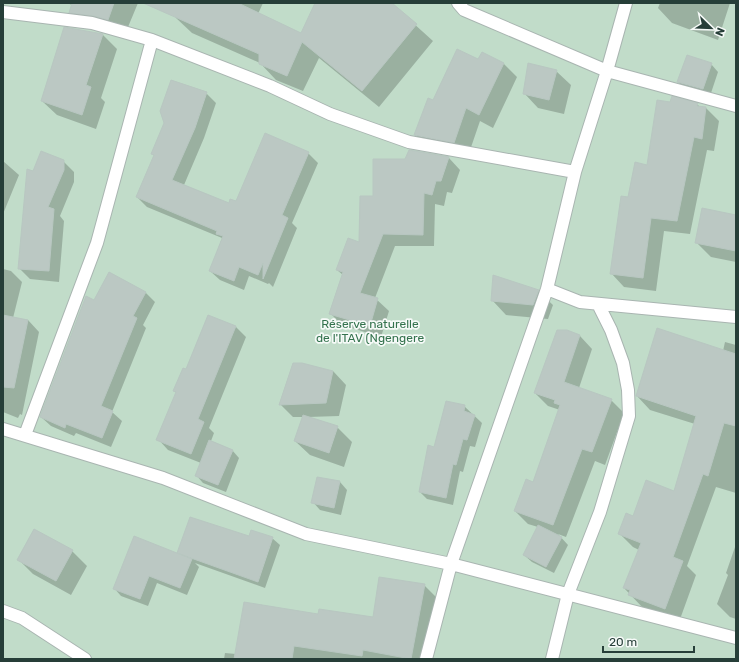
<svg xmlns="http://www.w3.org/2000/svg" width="739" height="662" font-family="Rubik,sans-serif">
<rect width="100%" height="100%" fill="#e6edea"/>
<!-- green -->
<path fill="#c1dcc9" d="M3,3H736V659H3Z"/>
<!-- shadow -->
<path fill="#0003" d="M67,3H138L128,27L124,25L122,33L83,26L70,12L72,5Z
M181,3H263L258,14L302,34L316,3H391L433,41L379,107L319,58L303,91L276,80L260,63L192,33L175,17Z
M660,3H730L718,40L672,23L658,8Z
M65,28L103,35L117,49L101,98L105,102L96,129L57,115L42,101Z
M479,60L503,63L517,77L493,128L480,121L468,156L429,149L415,135L434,102Z
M711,64L718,72L710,96L685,89L678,82Z
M556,71L571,85L564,114L538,108L524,93Z
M206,93L216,103L204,138L184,185L229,204L237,202L308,153L318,163L292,223L297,228L273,287L269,283L268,284L249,276L244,290L220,280L210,271L222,238L147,207L137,197L155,156L152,153Z
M697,104L700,107L706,108L719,121L714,151L707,150L690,234L664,231L656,291L624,287L611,273L629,199L647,166Z
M449,158L460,170L452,193L447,192L444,206L435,204L434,246H395L375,298L389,311L381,337L342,325L330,313L343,275L337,270L360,244L374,197L406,160Z
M3,161L19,175L3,214Z
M63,161L74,172V182L60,216L64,221L59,282L30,279L19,268L33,173Z
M736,216V262L711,257L696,242Z
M3,269L11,271L22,282L13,318L28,320L39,332L22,415L20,414L18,418L3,412Z
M538,291L553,305L548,319L506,315L492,300Z
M145,292L155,302L143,325L146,328L112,412L122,421L111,447L76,433L74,436L51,426L41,417L95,301Z
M208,316L236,327L246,337L209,428L214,433L211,441L232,450L239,458L226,492L203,483L196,475L201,463L168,450L158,439L177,393L174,391L186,371Z
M580,336L592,349L579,388L611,400L624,413L605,465L595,461L566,537L558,534L568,545L554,573L532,562L524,555L538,527L528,524L515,511L533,483L560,410L548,406L535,393Z
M725,342L736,345V493L716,487L687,566L696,575L679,622L643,608L624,588L639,550L633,547L620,534L634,517L675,492L695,424L650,410L637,396L723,351Z
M333,371L346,385L339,416L308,417L337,427L352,442L344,467L310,455L295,441L303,417H293L280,404Z
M464,406L482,423L475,447L470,446L463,472L460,471L453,505L427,499L420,492L435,448Z
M340,482L347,490L341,515L320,510L313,502Z
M34,530L72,551L87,566L71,595L33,574L18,559Z
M249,538H272L280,545L265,588L195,563L199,567L187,595L157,583L148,606L121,596L114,588L182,556L179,553Z
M735,547H736V619L730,617L717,604L728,575L726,573Z
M424,585L437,598L426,659H224L225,653L236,654L319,615L374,618Z"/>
<!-- building -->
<path fill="#bbc8c3" stroke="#b8c7c1" d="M72,3H114L108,20L93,16L69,13Z
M143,3H238L301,33L315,3H392L417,24L362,91L302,42L287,76L259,64V54Z
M64,27L103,34L86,85L91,87L82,115L41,101Z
M457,49L478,59L482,52L504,63L479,115L466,108L454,143L414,135L428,98L433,100Z
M687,55L712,63L703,89L677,82Z
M528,63L557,70L549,100L523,94Z
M171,80L207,92L195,128L172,180L229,203L230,199L236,201L265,133L309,152L282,215L288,218L263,279V263L258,275L239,267L234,281L209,271L223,236L216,234L217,231L136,197L154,155L151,154L164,123L160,111Z
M672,96L698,103L697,106L706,107L702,139L694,137L677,221L651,218L643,278L610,274L621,196L628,197L635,162L647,165L657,100L670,102Z
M409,150L449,157L441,181H436L432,195L424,193L423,235L383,234L360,293L378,298L370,326L329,314L343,272L336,270L348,238L359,242L360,196H373V159H405Z
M41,151L64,160V170L48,207L54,209L49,271L18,269L27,169L33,171Z
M702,208L736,215V251L695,243Z
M109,272L146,292L133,316L137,318L101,406L113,411L102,438L66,424L65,428L40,417L86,296L94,300Z
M493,275L539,290L533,305L491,301Z
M3,315L28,320L14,388L3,387Z
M208,315L236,326L198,419L204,422L191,454L156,440L176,392L173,391L183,368L186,369Z
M657,328L736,354V426L724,423L708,476L703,474L673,557L683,561L665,609L628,595L630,590L623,588L641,543L618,534L626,513L633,516L646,480L674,491L696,416L636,396Z
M557,330H567L580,335L564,382L612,399L592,452L582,449L553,525L514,511L526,479L533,482L560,405L554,403L555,400L534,393Z
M293,363H302L333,371L326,403L279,405Z
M446,401L465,405L464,411L475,415L467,440L463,439L456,465L453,464L446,498L419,492L428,445L434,447Z
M303,415L338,426L329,453L294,441Z
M209,440L233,450L218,485L195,476Z
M317,477L340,481L334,508L311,503Z
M190,517L249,536L251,530L273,537L258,582L177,553Z
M538,525L562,537L546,567L523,555Z
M34,529L73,550L56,581L17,560Z
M134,536L192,559L180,588L149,576L140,599L113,589Z
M379,577L425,584L411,659L363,650L362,656L294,646L292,659H234L244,602L318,614L319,609L373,617Z"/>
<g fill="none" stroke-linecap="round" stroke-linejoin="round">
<!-- minor casing -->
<g stroke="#a9b5b1" stroke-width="14">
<path id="minor" d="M458,3L464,10L607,71L736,106
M3,12L92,23L152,40L270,86L330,114L409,142L575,172
M547,289L580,302L736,317
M3,429L163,478L306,534L451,564L736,638
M25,435L97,243L152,40
M3,611L22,618L85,659
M426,659L451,564L547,289L575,172L607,71L626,3
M552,659L568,594L600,512L629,416L628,390L623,363L611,330L598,304"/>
</g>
<!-- minor -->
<use href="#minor" stroke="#fff" stroke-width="12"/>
</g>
<g text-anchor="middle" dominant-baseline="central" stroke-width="3.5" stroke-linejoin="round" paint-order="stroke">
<!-- park labels -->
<g font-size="12" fill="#33724d" stroke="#f6faf8">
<text x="370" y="324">Réserve naturelle<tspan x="370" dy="14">de l'ITAV (Ngengere</tspan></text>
</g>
</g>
<!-- border -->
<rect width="739" height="662" fill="none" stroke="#263e38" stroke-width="8"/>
<!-- north arrow -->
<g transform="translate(711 28) rotate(113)" stroke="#f6faf8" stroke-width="3" paint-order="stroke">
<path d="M0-3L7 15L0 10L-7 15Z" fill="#263e38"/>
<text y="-6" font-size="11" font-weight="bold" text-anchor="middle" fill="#263e38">N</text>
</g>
<!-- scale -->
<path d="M603 646v6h91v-6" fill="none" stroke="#263e38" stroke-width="2"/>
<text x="609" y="646" font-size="12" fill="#263e38" stroke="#f6faf8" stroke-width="3" paint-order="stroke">20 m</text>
</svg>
